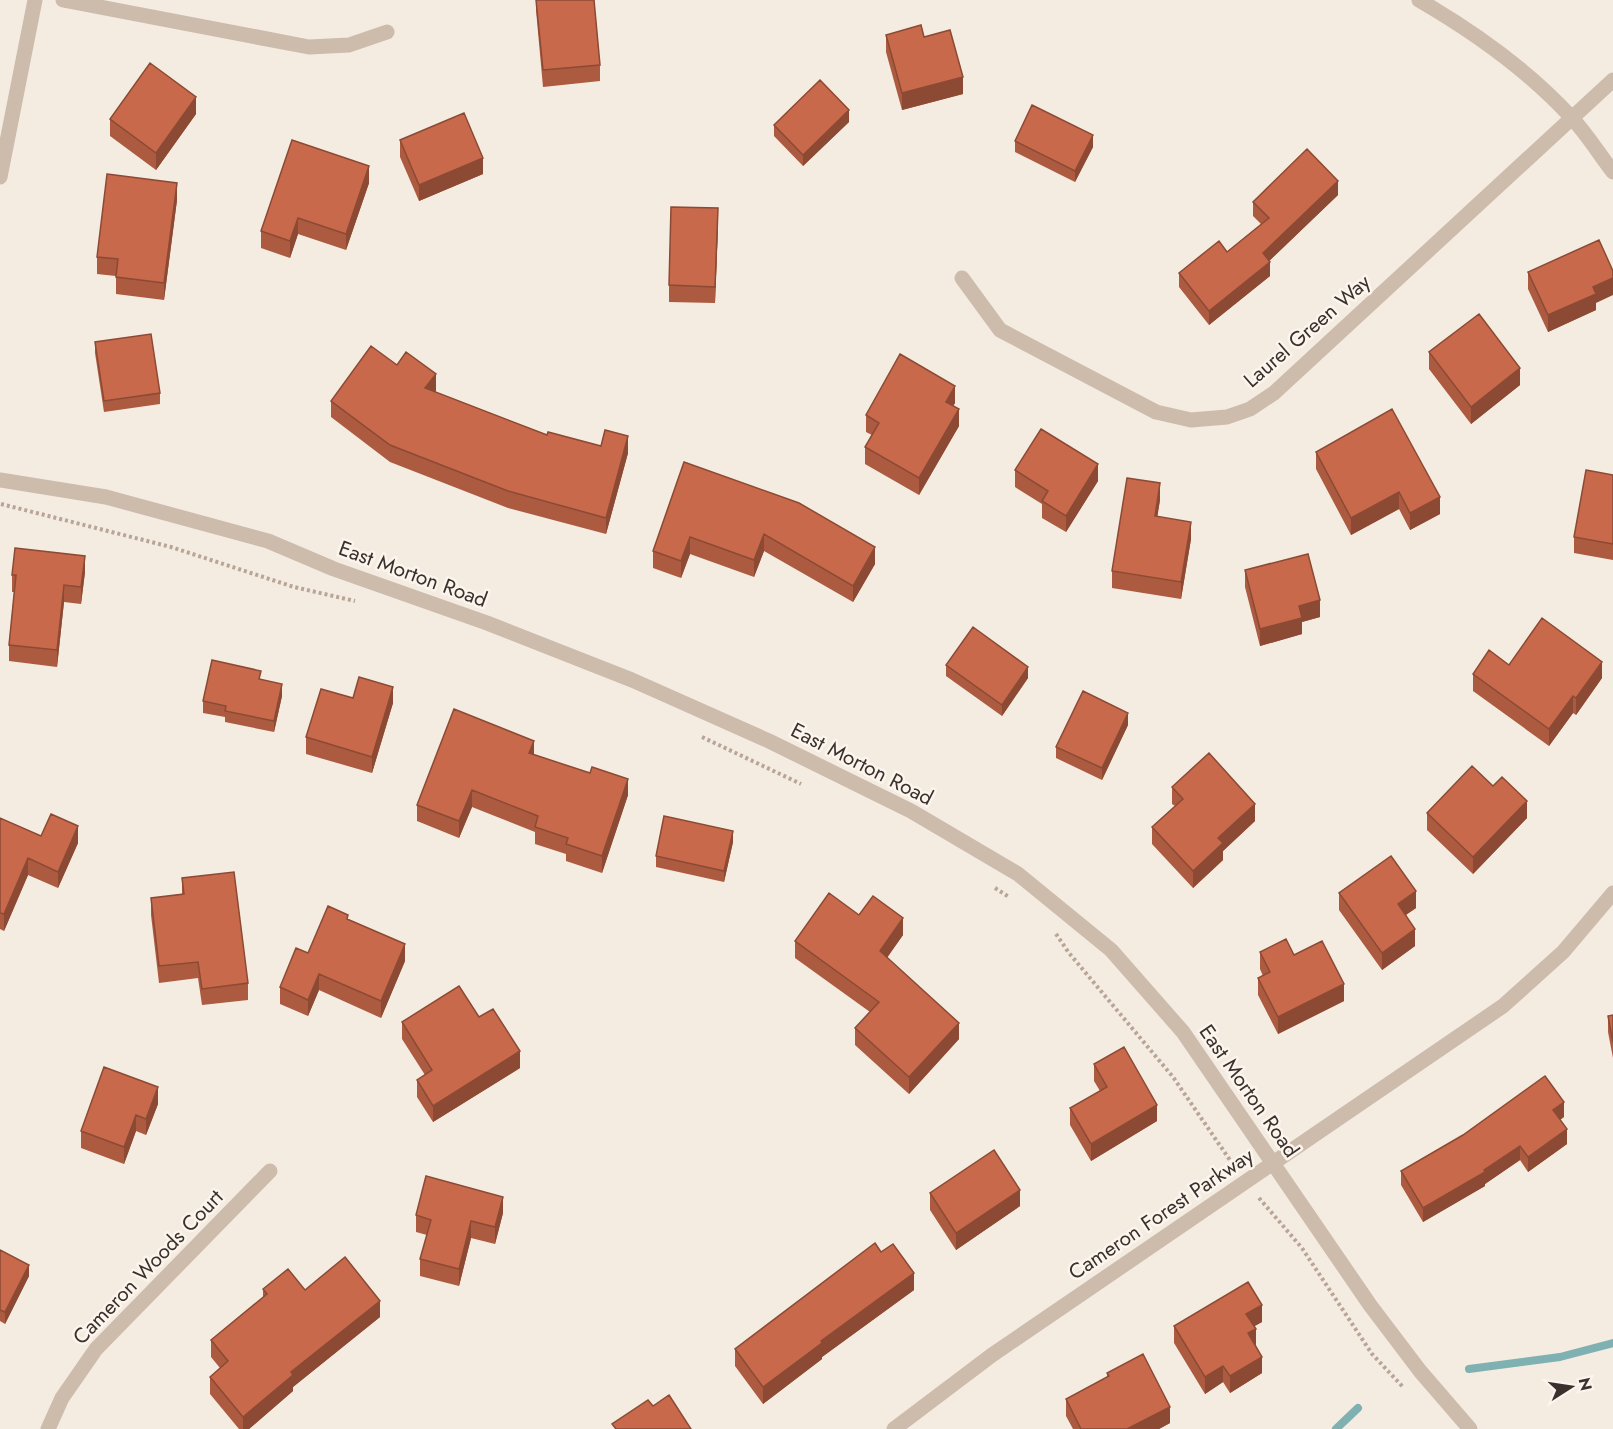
<svg xmlns="http://www.w3.org/2000/svg" width="1613" height="1429" font-family="Jost,sans-serif">
<rect width="100%" height="100%" fill="#f4ebe1"/>
<g fill="none" stroke-linecap="round" stroke-linejoin="round">
<!-- stream -->
<path stroke="#7fb0b2" stroke-width="8" d="M1469,1369L1560,1357L1613,1343
M1336,1429L1358,1408"/>
<!-- path -->
<path stroke="#b9a596" stroke-width="4" stroke-dasharray="3 3" stroke-linecap="butt" d="M1,504L171,547L294,587L355,601
M702,737L801,784
M995,888L1009,897
M1056,934L1069,953L1173,1077L1234,1166
M1259,1198L1302,1248L1372,1354L1403,1387"/>
<!-- street -->
<path stroke="#cdbbac" stroke-width="15" d="M63,0L309,47L349,45L387,32
M1419,0C1474,32 1528,70 1571,117C1587,134 1599,154 1613,172
M0,177L35,0
M962,278L1000,330L1156,412L1191,420L1227,417L1250,409L1274,393L1613,80
M0,480L106,497L268,541L334,569L487,623L632,680L769,741L911,811L1018,874L1111,950L1183,1032L1370,1305L1420,1371L1470,1429
M48,1429L62,1398L96,1349L270,1171
M894,1429L992,1355L1503,1006L1563,952L1613,893"/>
</g>
<!-- wall -->
<path fill="#ac5a40" d="M536,0H594L600,65V81L543,87L536,10Z
M886,35L924,37L963,94L902,110L886,52Z
M196,114L156,170L110,136V119Z
M849,122L803,166L774,136V125Z
M400,140L483,174L419,201L400,157Z
M1015,141L1093,147L1075,182L1015,152Z
M369,183L346,250L298,234L290,258L261,248V231Z
M1338,195L1269,261L1270,276L1209,325L1179,287V273L1227,252L1261,224L1253,216V202Z
M177,200L164,300L116,294V276L97,274V257Z
M718,225L715,303L669,302V285Z
M1528,272L1596,303V310L1548,332L1528,289Z
M95,342L160,393V404L104,412L95,353Z
M1429,352L1520,385L1471,424L1429,369Z
M397,365L436,391L435,392L547,435L628,453L606,534L508,508L390,462L331,417V401Z
M955,403L953,406L959,426L919,495L865,464V447L872,435L866,432V415Z
M1392,409L1440,514L1410,530L1399,509L1351,535L1316,469V452Z
M684,462L875,564L853,602L764,551L754,577L690,554L681,578L653,568V551Z
M1015,470L1098,481L1066,532L1042,518V504L1015,487Z
M1613,475V560L1574,553V537Z
M1160,500L1157,516L1191,539L1181,599L1112,588V571Z
M1245,570L1320,617L1302,622V634L1260,646L1245,587Z
M85,572L81,604L64,602L57,667L9,661V645L14,592H12V575Z
M946,665L1028,678L1002,716L946,676Z
M1509,665L1602,678L1576,715L1573,713L1549,746L1473,691V674Z
M261,680L282,696L274,732L225,722V717L203,713V701Z
M353,698L393,703L372,773L306,754V737Z
M1128,725L1102,780L1056,758V747Z
M534,755L628,795L602,873L566,861V854L535,844V832L472,807L459,838L417,821V805Z
M1493,786L1527,818L1473,874L1427,830V813Z
M1172,787L1255,821L1223,851V860L1193,888L1152,844V827L1175,806L1172,804Z
M0,818L41,836L78,843L58,888L28,875L4,931L0,929Z
M733,842L724,882L656,867V856Z
M182,878L248,983V1000L202,1005L198,978L159,983L151,915V898L182,894Z
M1339,893L1416,908L1406,915L1415,946L1382,970L1339,910Z
M859,915L903,935L887,957L959,1039L909,1094L855,1045V1028L870,1012L795,958V941Z
M348,919L405,961L381,1018L319,990L308,1016L280,1004V987L308,953Z
M1260,952L1294,955L1344,1001L1278,1034L1258,995V978L1263,976L1260,969Z
M1613,1015V1058L1608,1032V1016Z
M479,1017L520,1068L433,1122L417,1097V1080L425,1075L402,1039V1022Z
M1094,1064L1157,1121L1091,1161L1070,1125V1108L1100,1091L1094,1081Z
M158,1104L146,1135L136,1131L124,1164L81,1148V1131Z
M1564,1117L1560,1120L1567,1144L1528,1172L1520,1160L1485,1184V1186L1423,1222L1401,1185V1171Z
M930,1193L1020,1206L956,1250L930,1210Z
M503,1213L495,1244L471,1238L459,1286L420,1276V1259L427,1235L416,1232V1215Z
M0,1250L29,1276L5,1324L0,1321Z
M881,1252L914,1290L822,1357V1359L763,1404L735,1366V1349Z
M263,1289L305,1290L380,1317L293,1387V1391L249,1429H239L210,1394V1377L220,1368L211,1357V1340L263,1297Z
M1262,1322L1254,1326L1256,1346L1262,1373L1230,1393L1223,1382L1205,1394L1174,1343V1326Z
M1107,1373L1170,1423L1159,1429H1073L1066,1416V1399L1107,1377Z"/>
<!-- shaded-wall -->
<path fill="#8c4a34" d="M963,77V94L902,110V93Z
M196,97V114L156,170V153Z
M849,110V122L803,166V155Z
M1093,135V147L1075,182V171Z
M483,158V174L419,201V185Z
M369,166V183L346,250V234Z
M1338,181V195L1263,267V253Z
M177,183V200L164,300V283Z
M718,208V225L715,303V287Z
M298,218V234L290,258V241Z
M1270,262V276L1209,325V311Z
M1613,278V295L1596,303V310L1548,332V315L1593,287Z
M1520,368V385L1471,424V407Z
M436,374V391L425,405V388Z
M955,386V403L946,418V402Z
M959,409V426L919,495V478Z
M628,436V453L606,534V518Z
M1098,464V481L1066,532V516Z
M1160,483V500L1155,532V516Z
M1399,492V509L1351,535V518Z
M1440,497V514L1410,530V513Z
M1191,522V539L1181,599V582Z
M764,534V551L754,577V560Z
M690,537V554L681,578V561Z
M875,547V564L853,602V586Z
M85,556V572L81,604V587Z
M64,585V602L57,667V650Z
M1320,600V617L1302,622V634L1260,646V629L1299,606Z
M1602,662V678L1576,715V698Z
M1028,667V678L1002,716V705Z
M282,684V696L274,732V721Z
M393,687V703L372,773V757Z
M1573,696V713L1549,746V729Z
M1128,713V725L1102,780V768Z
M534,741V758L529,753Z
M628,779V795L602,873V856Z
M472,790V807L459,838V821Z
M1527,801V818L1473,874V857Z
M1255,804V821L1223,851V860L1193,888V871L1218,838Z
M78,826V843L58,888V872Z
M733,831V842L724,882V871Z
M28,858V875L4,931V914Z
M1416,891V908L1398,920V904Z
M903,918V935L880,968V951Z
M1415,929V946L1382,970V953Z
M405,944V961L381,1018V1001Z
M319,974V990L308,1016V1000Z
M1344,984V1001L1278,1034V1017Z
M959,1023V1039L909,1094V1077Z
M520,1051V1068L433,1122V1106Z
M158,1087V1104L146,1135V1119Z
M1564,1102V1117L1553,1124V1110Z
M1157,1105V1121L1091,1161V1144Z
M136,1115V1131L124,1164V1147Z
M1567,1129V1144L1528,1172V1157Z
M1520,1146V1160L1485,1184V1186L1423,1222V1208L1484,1170Z
M1020,1190V1206L956,1250V1233Z
M503,1197V1213L495,1244V1227Z
M471,1221V1238L459,1286V1269Z
M29,1265V1276L5,1324V1312Z
M914,1273V1290L822,1357V1359L763,1404V1387L821,1341Z
M380,1301V1317L293,1387V1391L249,1429H243V1417L291,1372Z
M1262,1305V1322L1246,1331V1314Z
M1256,1329V1346L1248,1333Z
M1262,1357V1373L1230,1393V1376Z
M1223,1366V1382L1205,1394V1377Z
M1170,1407V1423L1159,1429H1127Z"/>
<!-- building -->
<path fill="#c8694b" stroke="#8c4a34" stroke-width="1.5" d="M536,0H594L600,65L543,70Z
M921,25L924,37L950,30L963,77L902,93L886,35Z
M150,63L196,97L156,153L110,119Z
M820,80L849,110L803,155L774,125Z
M1032,105L1093,135L1075,171L1015,141Z
M464,113L483,158L419,185L400,140Z
M292,140L369,166L346,234L298,218L290,241L261,231Z
M1307,149L1338,181L1263,253L1270,262L1209,311L1179,273L1219,241L1227,252L1269,218L1253,202Z
M107,174L177,183L164,283L116,277L118,259L97,257Z
M671,207L718,208L715,287L669,285Z
M1599,240L1613,271V278L1593,287L1596,294L1548,315L1528,272Z
M1479,314L1520,368L1471,407L1429,352Z
M151,334L160,393L104,401L95,342Z
M371,346L397,365L406,352L436,374L425,388L547,435L548,432L601,446L605,430L628,436L606,518L508,491L390,445L331,401Z
M900,354L955,386L946,402L959,409L919,478L865,447L879,423L866,415Z
M1392,409L1440,497L1410,513L1399,492L1351,518L1316,452Z
M1041,429L1098,464L1066,516L1042,501L1048,491L1015,470Z
M684,462L799,503L875,547L853,586L764,534L754,560L690,537L681,561L653,551Z
M1586,470L1613,475V544L1574,537Z
M1127,478L1160,483L1155,516L1191,522L1181,582L1112,571Z
M15,548L85,556L81,587L64,585L57,650L9,645L16,575H12Z
M1308,554L1320,600L1299,606L1302,618L1260,629L1245,570Z
M1542,618L1602,662L1576,698L1573,696L1549,729L1473,674L1489,650L1509,665Z
M973,627L1028,667L1002,705L946,665Z
M212,660L261,671L259,679L282,684L274,721L225,711L226,706L203,701Z
M359,677L393,687L372,757L306,737L321,689L353,698Z
M1083,691L1128,713L1102,768L1056,747Z
M454,709L534,741L529,753L590,773L592,767L628,779L602,856L566,844L568,838L535,827L538,816L472,790L459,821L417,805Z
M1209,753L1255,804L1218,838L1223,843L1193,871L1152,827L1183,799L1172,787Z
M1472,766L1493,786L1502,777L1527,801L1473,857L1427,813Z
M51,814L78,826L58,872L28,858L4,914L0,913V818L41,836Z
M664,816L733,831L724,871L656,856Z
M1391,856L1416,891L1398,904L1415,929L1382,953L1339,893Z
M234,872L248,983L202,989L198,962L159,966L151,898L184,894L182,878Z
M829,893L859,915L873,896L903,918L880,951L959,1023L909,1077L855,1028L879,1002L795,941Z
M328,906L348,915L347,919L405,944L381,1001L319,974L308,1000L280,987L296,948L308,953Z
M1286,939L1294,955L1322,941L1344,984L1278,1017L1258,978L1270,972L1260,952Z
M459,986L479,1017L493,1009L520,1051L433,1106L417,1080L432,1070L402,1022Z
M1613,1015V1042L1608,1016Z
M1124,1047L1157,1105L1091,1144L1070,1108L1107,1087L1094,1064Z
M104,1067L158,1087L146,1119L136,1115L124,1147L81,1131Z
M1545,1076L1564,1102L1553,1110L1567,1129L1528,1157L1520,1146L1484,1170L1485,1172L1423,1208L1401,1171L1463,1135Z
M994,1150L1020,1190L956,1233L930,1193Z
M426,1176L503,1197L495,1227L471,1221L459,1269L420,1259L431,1220L416,1215Z
M875,1243L881,1252L893,1244L914,1273L821,1341L822,1343L763,1387L735,1349Z
M0,1250L29,1265L5,1312L0,1310Z
M345,1257L380,1301L291,1372L293,1375L243,1417L210,1377L228,1361L211,1340L267,1294L263,1289L288,1269L305,1290Z
M1248,1282L1262,1305L1246,1314L1256,1329L1248,1333L1262,1357L1230,1376L1223,1366L1205,1377L1174,1326Z
M1143,1354L1170,1407L1127,1429H1081L1066,1399L1109,1376L1107,1373Z
M669,1395L691,1429H616L612,1424L648,1400L653,1406Z"/>
<g text-anchor="middle" dominant-baseline="central" stroke-width="5" stroke-linejoin="round" paint-order="stroke">
<!-- street labels -->
<g font-size="21" fill="#3b302b" stroke="#fbf5ee">
<text transform="translate(1307 331) rotate(-41)">Laurel Green Way</text>
<text transform="translate(413 574) rotate(20)">East Morton Road</text>
<text transform="translate(862 764) rotate(27)">East Morton Road</text>
<text transform="translate(1249 1091) rotate(55)">East Morton Road</text>
<text transform="translate(1161 1214) rotate(-34)">Cameron Forest Parkway</text>
<text transform="translate(148 1267) rotate(-46)">Cameron Woods Court</text>
</g>
</g>
<!-- north arrow -->
<g transform="translate(1571 1387) rotate(78)" stroke="#fbf5ee" stroke-width="4.5" paint-order="stroke">
<path d="M0-4.5L10 22L0 15L-10 22Z" fill="#3b302b"/>
<text y="-9" font-size="16" font-weight="bold" text-anchor="middle" fill="#3b302b">N</text>
</g>
</svg>
